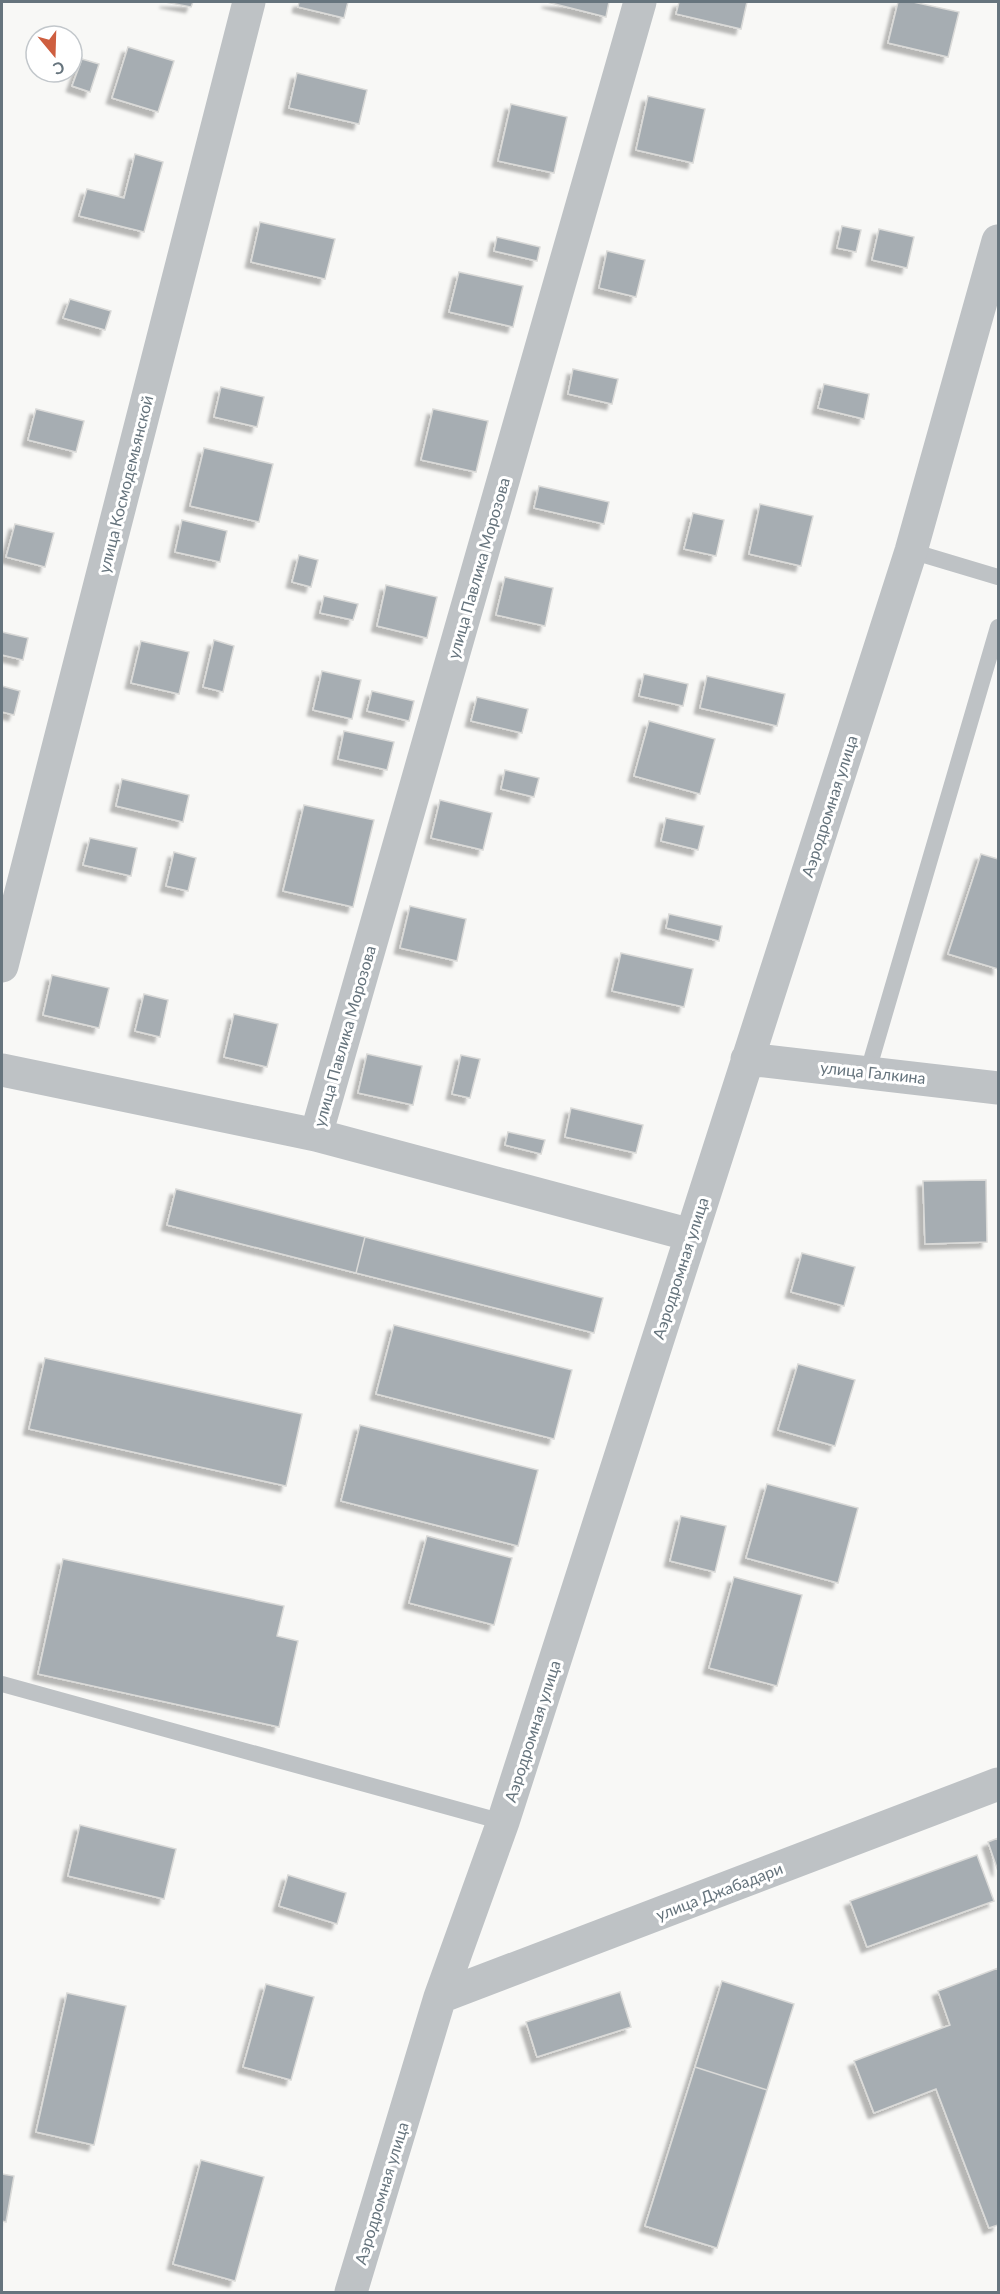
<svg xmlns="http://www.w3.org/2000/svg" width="1000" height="2294" font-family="Lato,sans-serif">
<defs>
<filter id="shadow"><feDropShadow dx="-5.5" dy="5.5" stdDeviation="1.5" flood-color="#0004"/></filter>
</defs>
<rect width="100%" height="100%" fill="#f8f8f6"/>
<!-- building -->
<path fill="#a6adb2" stroke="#dadad8" stroke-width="1.5" filter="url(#shadow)" d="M165,2H193L191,7Z
M299,2H348L344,18L298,7Z
M547,2H609L606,17Z
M679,2H747L741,29L676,14Z
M898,2H913L959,12L948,57L888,43Z
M128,47L174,61L158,112L112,98Z
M82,59L99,64L90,92L72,86Z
M297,73L367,90L359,124L289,108Z
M648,96L705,109L693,163L636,150Z
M511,104L567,117L554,173L498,161Z
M135,154L163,162L144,232L79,216L87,189L124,198Z
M260,222L335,239L325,279L251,262Z
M842,226L861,230L856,252L837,248Z
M879,229L914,237L907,268L872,260Z
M497,237L540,247L537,261L494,251Z
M607,251L645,260L636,297L599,288Z
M459,272L523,286L513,327L449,312Z
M70,299L111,311L105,330L63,318Z
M573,369L618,379L612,404L568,394Z
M824,384L869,394L864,419L818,408Z
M221,387L264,397L257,427L214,417Z
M36,409L84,421L76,452L28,440Z
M433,409L488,421L476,472L421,460Z
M204,448L273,464L259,522L190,506Z
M539,486L609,502L604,524L534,508Z
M760,504L813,516L801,566L749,554Z
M693,513L724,520L716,556L684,549Z
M182,520L227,531L220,562L175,552Z
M15,524L54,533L45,567L6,557Z
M299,555L318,560L311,587L292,582Z
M505,577L553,588L545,626L496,615Z
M386,585L437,597L427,638L377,626Z
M324,596L358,604L353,620L320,613Z
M2,632L28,638L23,660L2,655Z
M214,640L234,646L223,692L203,687Z
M141,641L189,652L179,694L131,683Z
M322,671L361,680L352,719L313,710Z
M644,674L688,684L683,706L639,696Z
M707,676L785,694L777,726L700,708Z
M2,686L20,691L14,715L2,712Z
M372,691L414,701L409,721L367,711Z
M477,697L528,709L522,733L471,721Z
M649,721L715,739L700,794L634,776Z
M344,731L394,742L387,770L338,759Z
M505,770L539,778L534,797L501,789Z
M122,779L189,795L183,822L116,806Z
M440,800L492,813L483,850L431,838Z
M304,805L374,820L353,907L283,891Z
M666,818L704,826L698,850L661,841Z
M90,838L137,848L131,876L83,865Z
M174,852L196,858L188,891L166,886Z
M981,854L998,859V969L948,954Z
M410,906L466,919L457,961L400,948Z
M669,914L722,926L719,941L666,928Z
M621,953L693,969L684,1007L612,991Z
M52,975L109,988L99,1028L43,1015Z
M144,994L168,1000L160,1037L135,1031Z
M234,1014L278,1024L267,1067L224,1057Z
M367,1054L422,1066L413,1105L358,1093Z
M461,1055L480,1059L470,1098L452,1094Z
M571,1108L643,1125L636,1153L565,1137Z
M508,1132L545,1140L541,1154L505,1145Z
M986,1180L987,1242L925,1244L923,1181Z
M176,1189L365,1237L356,1273L167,1225Z
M365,1237L603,1298L594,1333L356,1273Z
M802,1253L855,1267L844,1306L791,1292Z
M394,1325L572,1370L554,1439L376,1394Z
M45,1358L302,1414L286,1486L29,1429Z
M798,1364L855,1380L835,1446L778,1430Z
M360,1425L538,1470L518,1546L341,1501Z
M767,1484L858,1508L838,1583L746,1558Z
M681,1516L726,1526L715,1572L670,1561Z
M427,1536L512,1558L494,1625L409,1603Z
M63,1559L284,1606L277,1636L298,1641L279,1727L38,1674Z
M734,1577L802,1595L777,1686L709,1668Z
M80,1825L176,1849L164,1899L68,1876Z
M998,1838V1871L988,1842Z
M977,1855L994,1901L867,1947L850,1901Z
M288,1875L346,1893L337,1924L279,1906Z
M998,1968V2225L989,2228L936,2089L874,2113L854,2061L950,2025L938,1991Z
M722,1981L794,2004L767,2090L695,2067Z
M266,1984L314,1997L291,2080L243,2067Z
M620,1992L631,2027L537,2057L526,2022Z
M67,1993L126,2006L94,2145L36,2132Z
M695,2067L767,2090L717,2248L645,2226Z
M201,2160L264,2177L235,2281L173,2264Z
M2,2174L14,2176L6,2222L2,2221Z"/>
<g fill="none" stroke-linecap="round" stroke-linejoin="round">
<!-- lane -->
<path stroke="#bec2c5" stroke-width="16" d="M911,551L998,577
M868,1071L998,627
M2,1684L503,1822"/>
<!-- street -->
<path stroke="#bec2c5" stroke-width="33" d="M2,966L249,2
M747,1059L998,1088
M2,1070L316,1135L691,1235
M316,1135L640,2
M440,1997L998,1784
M351,2292L440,1997L503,1822L911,551L998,241"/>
</g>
<g text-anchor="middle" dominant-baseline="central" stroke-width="6" stroke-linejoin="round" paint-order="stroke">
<!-- street labels -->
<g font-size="16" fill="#66747d" stroke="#fff">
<text transform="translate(125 484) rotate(-76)">улица Космодемьянской</text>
<text transform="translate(478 568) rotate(-74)">улица Павлика Морозова</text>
<text transform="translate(829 806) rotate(-72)">Аэродромная улица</text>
<text transform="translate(344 1036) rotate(-74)">улица Павлика Морозова</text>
<text transform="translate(873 1072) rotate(6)">улица Галкина</text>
<text transform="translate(680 1268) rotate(-72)">Аэродромная улица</text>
<text transform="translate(532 1731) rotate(-72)">Аэродромная улица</text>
<text transform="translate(719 1891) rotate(-21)">улица Джабадари</text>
<text transform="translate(381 2193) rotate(-73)">Аэродромная улица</text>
</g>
</g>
<!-- border -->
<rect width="1000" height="2294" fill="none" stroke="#66747d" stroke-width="6"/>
<!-- north arrow -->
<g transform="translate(54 54) rotate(161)"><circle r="28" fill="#ffffff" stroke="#c2c7cb" stroke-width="1.5"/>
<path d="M0-4.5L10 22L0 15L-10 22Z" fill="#ce5e3f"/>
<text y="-9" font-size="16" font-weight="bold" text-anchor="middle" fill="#66747d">С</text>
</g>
</svg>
